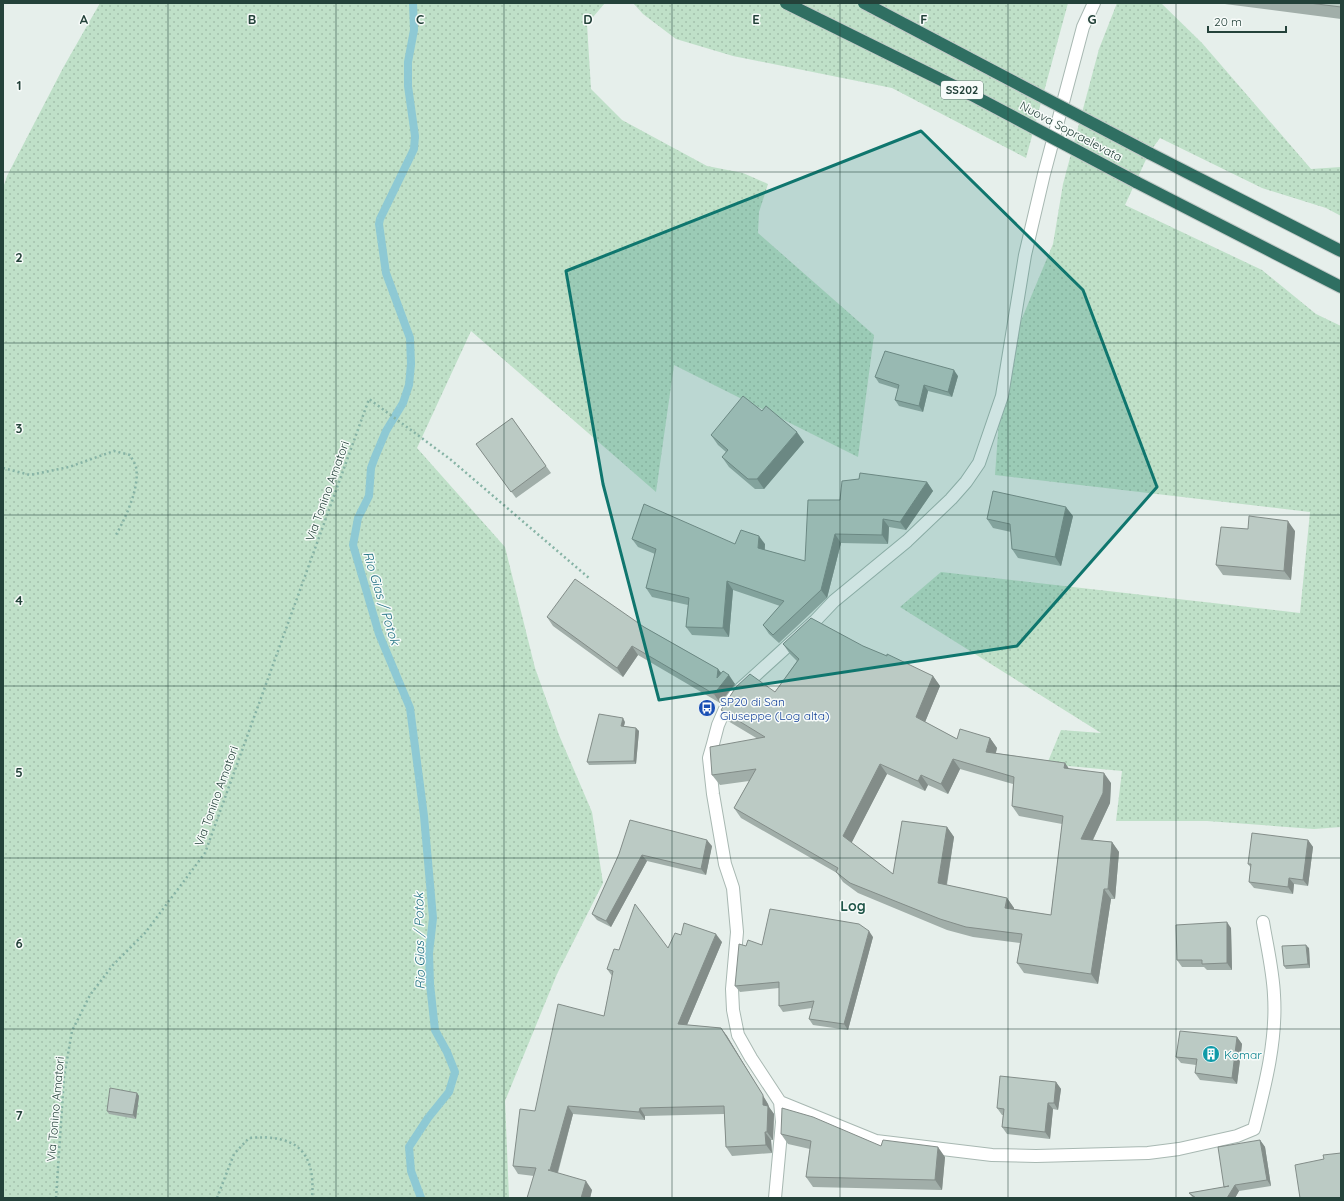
<svg xmlns="http://www.w3.org/2000/svg" width="1344" height="1201" font-family="Quicksand,sans-serif">
<defs>
<pattern id="grass-dots" width="8" height="8" patternUnits="userSpaceOnUse"><rect width="8" height="8" fill="#bfe0c8"/><path d="M2 2h.1M6 6h.1" fill="none" stroke="#a4c1ad" stroke-width="1.8" stroke-linecap="round"/></pattern>
</defs>
<rect width="100%" height="100%" fill="#e6efeb"/>
<!-- grass -->
<path fill="url(#grass-dots)" d="M100,3H605L587,24L591,89L622,120L707,166L743,173L768,184L759,212L758,233L874,335L858,457L674,365L656,492L471,331L417,448L505,547L535,668L559,735L592,812L603,883L557,974L505,1101L509,1198H3V188L7,176L63,68Z
M633,3H1068L1026,158L892,88L733,56L676,39L643,14Z
M1117,3H1161L1202,43L1311,169L1341,167V216L1326,208L1262,188L1160,138L1149,153L1125,205L1262,270L1316,314L1341,326V827L1314,829L1207,821H1116L1122,771L1047,764L1061,730L1101,733L900,607L941,572L1300,613L1310,512L995,475L1003,364L1053,244L1063,184L1099,49Z"/>
<g fill="none" stroke-linecap="round" stroke-linejoin="round">
<!-- stream -->
<path stroke="#8ec9d4" stroke-width="8" d="M413,3L414,30L408,62V86L415,136L414,149L380,219L379,224L386,273L410,338L411,364L409,385L403,403L386,431L375,457L371,468L369,496L358,518L353,545L379,634L410,708L424,816L433,918L429,953L430,984L435,1030L447,1052L455,1072L449,1092L428,1118L409,1147L411,1171L421,1198"/>
<!-- minor casing -->
<g stroke="#a8b8b2" stroke-width="14">
<path id="minor" d="M780,1102L876,1141L992,1155L1036,1156L1148,1153L1179,1149L1237,1136L1254,1129C1265,1086 1277,1040 1274,995C1273,971 1267,946 1263,922
M775,1198L782,1122L780,1102L751,1058L738,1035L733,1010L732,989L737,932L733,888L725,864L713,794L709,758L713,744L718,725L725,709L737,692L815,621L834,601L907,541L951,499L966,482L979,463L1002,396L1025,255L1044,174L1083,27L1094,3"/>
</g>
<!-- highway casing -->
<g stroke="#c2cac8" stroke-width="14">
<path id="highway" d="M1149,153L1341,251
M1136,182L1341,287"/>
</g>
<!-- path -->
<path stroke="#86b3a5" stroke-width="2.5" stroke-dasharray="2 3" stroke-linecap="butt" d="M3,468L30,475L69,467L114,451L130,455C132,459 135,463 136,467C140,487 126,517 116,535
M56,1198L64,1077L72,1031L90,995L113,965L145,933L205,853L369,399L450,459L589,578
M217,1198L234,1154L249,1138C295,1134 316,1150 312,1198"/>
<!-- minor -->
<use href="#minor" stroke="#fff" stroke-width="12"/>
<!-- highway -->
<use href="#highway" stroke="#2f6f62" stroke-width="12"/>
<!-- highway-bridge casing -->
<g stroke="#c2cac8" stroke-width="14" stroke-linecap="butt">
<path id="highway-bridge" d="M786,3L972,95L1136,182
M864,3L1149,153"/>
</g>
<!-- highway-bridge -->
<use href="#highway-bridge" stroke="#2f6f62" stroke-width="12"/>
</g>
<!-- wall -->
<path fill="#a1aea9" fill-rule="evenodd" d="M1217,3H1341V19Z
M958,376L952,397L928,391L923,412L899,406L895,400L898,389L879,383L875,377Z
M762,411L804,442L764,489H755L729,467L722,457L726,452L718,445L711,435Z
M512,418L551,473L516,498L476,444Z
M927,482L933,491L906,530L889,527L888,544L841,543L827,598L779,643L769,634L763,625L780,606L733,590L729,637L692,635L686,627L688,605L652,597L646,588L655,554L638,547L632,539L735,544H765V550L805,561L840,500Z
M1073,516L1061,566L1018,558L1012,549L1011,532L993,528L987,519Z
M1248,529L1295,531L1291,580L1223,575L1216,565Z
M547,617L644,627L718,669L721,673L735,684L720,703L638,655L623,677L553,626Z
M783,644L863,646L933,676L940,686L925,722L957,739L990,738L997,748L996,753L1065,763L1069,769L1111,783L1110,803L1093,840L1112,842L1119,852L1115,899H1111L1098,984L1024,973L1017,963L1020,943L973,937L947,930L858,893L843,882L837,873L741,818L734,808L749,781L720,785L712,775L758,739L728,721L721,710L775,692L797,661L790,654ZM960,769L1013,784L1012,806L1019,816L1062,824L1051,915L1014,909V908L1007,898L947,885L954,837L947,827L893,874L851,843L887,774L925,791L928,785L948,794Z
M625,722L624,726L636,728L639,731L636,764L589,765L587,762Z
M1308,840L1313,847L1308,886L1294,884L1293,894L1254,888L1249,882L1251,868L1248,864Z
M712,846L706,875L647,861L611,927L597,920L592,914L619,854Z
M1231,928L1232,970H1207L1204,967H1182L1177,960Z
M681,935L722,942L687,1025L721,1028L727,1036L768,1104L769,1107L774,1114L773,1140H771L772,1153L732,1156L726,1147L724,1114L645,1116V1120L573,1114L558,1173L592,1190L590,1198H527L534,1176L518,1174L513,1166L535,1111L604,1016L612,976L607,969L619,950L668,948Z
M873,937L848,1030L813,1025L809,1019L812,1008L783,1012L779,1006V988L740,992L735,986L746,946Z
M1309,948L1310,968L1286,969L1284,966Z
M1237,1037L1242,1044L1237,1084L1200,1080L1195,1073L1196,1065L1181,1063L1176,1057Z
M1056,1082L1061,1089L1058,1110L1053,1109L1050,1139L1007,1134L1002,1127L1003,1115H1002L997,1108Z
M137,1093L139,1096L136,1119L109,1114L107,1111Z
M781,1134L881,1146L945,1157L942,1190L813,1187L806,1177L810,1149L788,1144Z
M1260,1140L1265,1147L1271,1186L1239,1191L1235,1198H1193L1189,1193L1224,1187Z"/>
<!-- shaded-wall -->
<path fill="#838d89" d="M954,370L958,376L952,397L948,392Z
M924,385L928,391L923,412L919,406Z
M797,432L804,442L764,489L757,479Z
M927,482L933,491L906,530L900,522Z
M1066,507L1073,516L1061,566L1055,557Z
M883,519L889,527L888,544L882,535Z
M1288,521L1295,531L1291,580L1284,571Z
M835,534L841,543L827,598L821,590Z
M759,536L765,544L764,557L758,548Z
M727,581L733,590L729,637L723,628Z
M632,646L638,655L623,677L617,668Z
M718,669L725,678L729,675L735,684L720,703L714,694L717,678Z
M933,676L940,686L923,727L916,717Z
M623,718L625,722L623,729L621,726Z
M636,728L639,731L636,764L634,761Z
M990,738L997,748L993,762L986,752Z
M953,759L960,769L948,794L941,784Z
M1065,763L1072,773L1064,768Z
M880,764L887,774L850,846L843,836Z
M1104,773L1111,783L1110,803L1088,850L1081,839Z
M921,775L928,785L925,791L918,781Z
M947,827L954,837L945,894L938,883Z
M707,840L712,846L706,875L701,869Z
M1308,840L1313,847L1308,886L1303,880Z
M1112,842L1119,852L1115,899L1108,889Z
M642,855L647,861L611,927L606,921Z
M1289,878L1294,884L1293,894L1288,887Z
M1104,889L1111,899L1098,984L1091,974Z
M1007,898L1014,908L1013,918L1005,908Z
M1227,922L1231,928L1232,970L1227,963Z
M869,931L873,937L848,1030L844,1024Z
M716,934L722,942L684,1032L678,1024Z
M1306,945L1309,948L1310,968L1308,964Z
M721,1028L727,1036L768,1104L769,1107L774,1114L773,1140L767,1132L763,1105Z
M1237,1037L1242,1044L1237,1084L1232,1078Z
M1056,1082L1061,1089L1058,1110L1054,1103Z
M137,1093L139,1096L136,1119L133,1115Z
M1048,1103L1053,1109L1050,1139L1045,1132Z
M568,1106L573,1114L556,1178L550,1170Z
M640,1108L645,1116V1120L639,1112Z
M765,1132L771,1140L772,1153L766,1145Z
M1260,1140L1265,1147L1271,1186L1267,1180Z
M938,1147L945,1157L942,1190L935,1180Z
M586,1181L592,1190L590,1198H581Z
M1235,1185L1239,1191L1235,1198H1227Z"/>
<!-- building -->
<path fill="#bbcac4" stroke="#838d89" fill-rule="evenodd" d="M1309,3H1341V7Z
M885,351L954,370L948,392L924,385L919,406L895,400L899,385L875,377Z
M743,396L762,411L766,406L797,432L757,479H748L722,457L728,450L711,435Z
M512,418L546,466L511,492L476,444Z
M860,473L927,482L900,522L883,519L882,535L835,534L821,590L773,635L763,625L784,601L727,581L723,628L686,627L689,598L646,588L656,549L632,539L644,504L735,544L741,530L759,536L758,548L805,561L808,500H840L842,481L859,479Z
M993,491L1066,507L1055,557L1012,549L1010,524L987,519Z
M1249,516L1288,521L1284,571L1216,565L1221,527L1248,529Z
M575,579L644,627L718,669L717,678L723,671L729,675L714,694L632,646L617,668L547,617Z
M811,618L863,646L887,656V654L933,676L916,717L957,739L960,729L990,738L986,752L1065,763L1064,768L1104,773L1103,793L1081,839L1112,842L1108,889H1104L1091,974L1017,963L1022,934L966,927L940,919L850,883L836,872L838,868L734,808L756,769L712,775L710,747L765,737L721,710L736,687L750,674L775,692L799,659L783,644ZM953,759L1014,777L1012,806L1063,816L1051,915L1005,908L1007,898L938,883L947,827L902,821L893,874L843,836L880,764L918,781L921,775L941,784Z
M599,714L623,718L621,726L636,728L634,761L587,762Z
M630,820L707,840L701,869L642,855L606,921L592,914L619,854Z
M1252,833L1308,840L1303,880L1289,878L1288,887L1249,882L1251,864H1248Z
M635,904L668,948L675,933L681,935L684,923L716,934L678,1024L721,1028L763,1095V1105L768,1106L767,1132H765L766,1145L726,1147L724,1106L640,1108L639,1112L568,1106L550,1170H548L586,1181L581,1198H527L536,1168L513,1166L520,1109L535,1111L558,1004L604,1016L613,971L607,969L614,949L619,950Z
M770,909L859,924L869,931L844,1024L809,1019L814,1001L779,1006V982L735,986L739,944L746,946L748,940L762,945Z
M1227,922V963L1202,964V960H1177L1176,925Z
M1306,945L1308,964L1284,966L1282,946Z
M1180,1031L1237,1037L1232,1078L1195,1073L1197,1059L1176,1057Z
M1000,1076L1056,1082L1054,1103H1048L1045,1132L1002,1127L1004,1109L997,1108Z
M110,1088L137,1093L133,1115L107,1111Z
M782,1108L813,1117L881,1146L883,1140L938,1147L935,1180L806,1177L811,1141L781,1134Z
M1260,1140L1267,1180L1235,1185L1227,1198H1196L1189,1193L1229,1186L1224,1187L1218,1147Z
M1341,1153V1198H1300L1295,1165L1324,1159L1323,1155Z"/>
<!-- marked area -->
<path fill="#0f766e" fill-opacity="0.2" stroke="#0f766e" stroke-width="3" stroke-linejoin="round" d="M921,131L1083,290L1157,487L1017,646L659,700L603,484L566,271Z"/>
<!-- grid -->
<path fill="none" stroke="#24423a" stroke-width="1" stroke-opacity="0.55" d="M168,3V1198M336,3V1198M504,3V1198M672,3V1198M840,3V1198M1008,3V1198M1176,3V1198M3,172H1341M3,343H1341M3,515H1341M3,686H1341M3,858H1341M3,1029H1341"/>
<!-- icons -->
<defs>
<g id="bus-disc" transform="scale(0.9)"><circle r="9.5" fill="#1a4fb4" stroke="#f7fbf9"/><path d="M-5-6H5V4H4V6H2V4H-2V6H-4V4H-5ZM-3.5-4V0h7V-4ZM-3.5 1.2v1.5H-2V1.2ZM2 1.2v1.5H3.5V1.2Z" fill="#fff"/></g>
<g id="building-disc" transform="scale(0.9)"><circle r="9.5" fill="#0f9aa8" stroke="#f7fbf9"/><path d="M-4-6H4V6H1V3H-1V6H-4ZM-2.5-4.3h1.7v1.8h-1.7ZM.8-4.3h1.7v1.8H.8ZM-2.5-1h1.7V.8h-1.7ZM.8-1h1.7V.8H.8Z" fill="#fff"/></g>
</defs>
<g fill-rule="evenodd">
<use href="#bus-disc" x="707" y="708"/>
<use href="#building-disc" x="1211" y="1054"/>
</g>
<g text-anchor="middle" dominant-baseline="central" stroke-width="3" stroke-linejoin="round" paint-order="stroke">
<!-- shield labels -->
<rect fill="#f7fbf9" stroke="#637a73" stroke-width="1" x="941" y="81" width="42" height="18" rx="3"/>
<g font-size="11" font-weight="bold" fill="#24423a">
<text x="962" y="90">SS202</text>
</g>
<!-- street labels -->
<g font-size="12" fill="#24423a" stroke="#f7fbf9">
<text transform="translate(1071 131) rotate(28)">Nuova Sopraelevata</text>
<text transform="translate(327 491) rotate(-70)">Via Tonino Amatori</text>
<text transform="translate(216 796) rotate(-70)">Via Tonino Amatori</text>
<text transform="translate(55 1109) rotate(-85)">Via Tonino Amatori</text>
</g>
<!-- transit labels -->
<g font-size="12" fill="#164399" stroke="#f7fbf9" text-anchor="start">
<text x="720" y="701">SP20 di San<tspan x="720" dy="14">Giuseppe (Log alta)</tspan></text>
</g>
<!-- culture labels -->
<g font-size="12" fill="#0d838f" stroke="#f7fbf9" text-anchor="start">
<text x="1224" y="1054">Komar</text>
</g>
<!-- water labels -->
<g font-size="13" font-style="italic" fill="#1c6f80" stroke="#f7fbf9">
<text transform="translate(382 598) rotate(73)">Rio Gias / Potok</text>
<text transform="translate(419 941) rotate(-91)">Rio Gias / Potok</text>
</g>
<!-- quarter labels -->
<g font-size="14" font-weight="bold" fill="#1f5548" stroke="#f7fbf9">
<text x="853" y="906">Log</text>
</g>
</g>
<g font-size="13" text-anchor="middle" font-weight="bold" fill="#24423a" stroke="#f7fbf9" stroke-width="3" stroke-linejoin="round" paint-order="stroke">
<text x="84" y="24">A</text>
<text x="252" y="24">B</text>
<text x="420" y="24">C</text>
<text x="588" y="24">D</text>
<text x="756" y="24">E</text>
<text x="924" y="24">F</text>
<text x="1092" y="24">G</text>
<text x="19" y="90">1</text>
<text x="19" y="262">2</text>
<text x="19" y="433">3</text>
<text x="19" y="605">4</text>
<text x="19" y="777">5</text>
<text x="19" y="948">6</text>
<text x="19" y="1120">7</text>
</g>
<!-- border -->
<rect width="1344" height="1201" fill="none" stroke="#24423a" stroke-width="8"/>
<!-- scale -->
<path d="M1208 26v6h78v-6" fill="none" stroke="#24423a" stroke-width="2"/>
<text x="1214" y="26" font-size="12" fill="#24423a" stroke="#f7fbf9" stroke-width="3" paint-order="stroke">20 m</text>
</svg>
